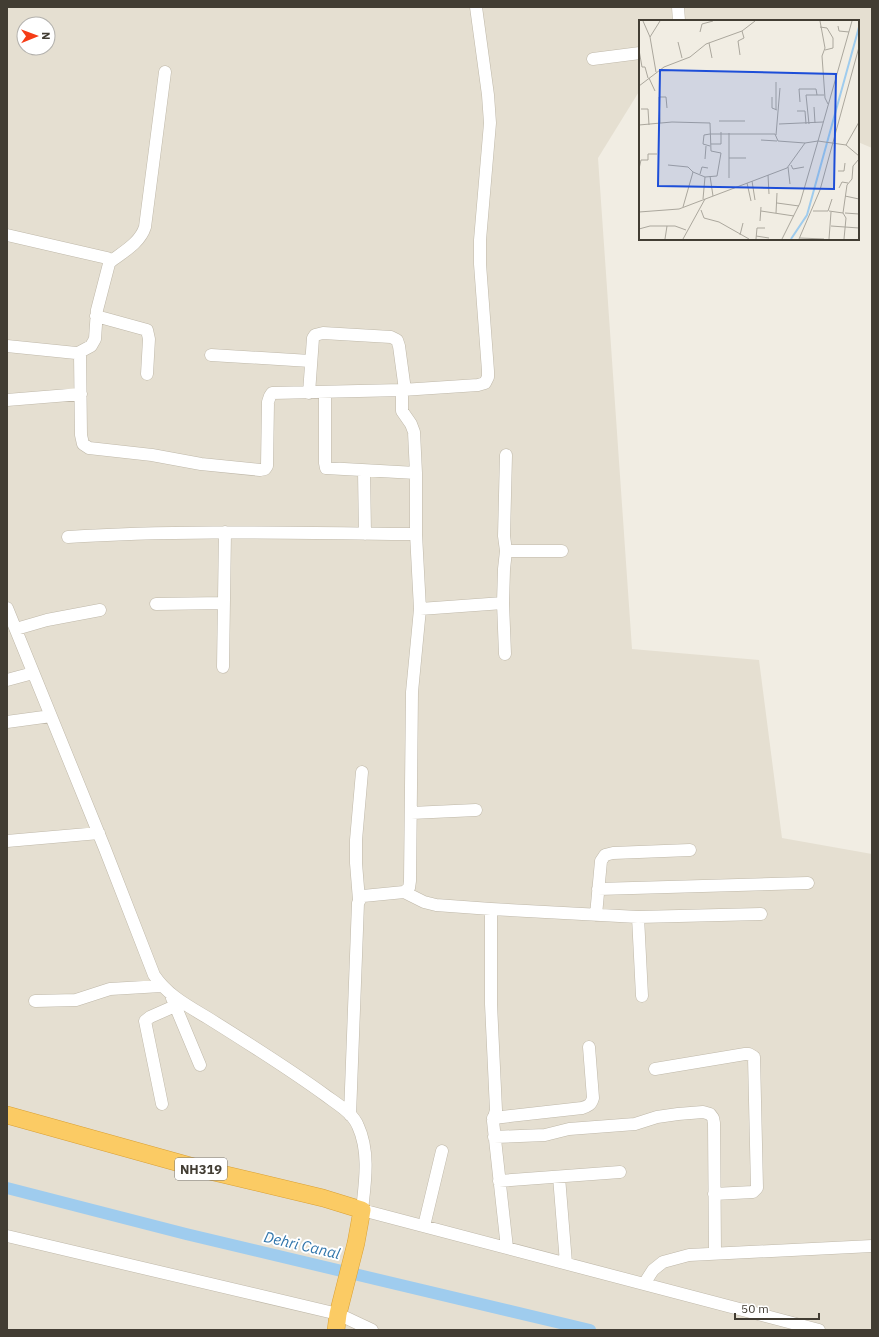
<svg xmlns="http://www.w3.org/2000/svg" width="879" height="1337" font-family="'IBM Plex Sans',sans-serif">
<rect width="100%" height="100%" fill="#f1ede3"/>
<!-- residential -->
<path fill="#e5dfd1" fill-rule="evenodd" d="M7,7H872V148L858,142V21H640V90L598,158L632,649L759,660L782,838L872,854V1330H7ZM24,24H48V48H24Z"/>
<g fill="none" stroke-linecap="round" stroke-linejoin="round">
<!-- canal -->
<path stroke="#9fccee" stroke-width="12" d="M7,1188L186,1234L590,1330"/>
<!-- minor casing -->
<g stroke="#bfb8a9" stroke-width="13">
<path id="minor" d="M678,7L679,21
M593,59L640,53
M7,235L107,258L110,260L97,310L95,339L91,346L78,353
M110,262C123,252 140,243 145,227L165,72
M96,316L147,330L149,339L147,374
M7,346L76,353L80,354L81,435L83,444L89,448L152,455L201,464L260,470L265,469L267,466L268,402L270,396L272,393L402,390L478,385L485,383L488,377V371L480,264V240L490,123L488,95L476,7
M211,355L310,361
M325,392V463L326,468L416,473
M309,393L313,338L315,335L323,333L391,337L397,340L399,346L405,390
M7,400L81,394
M364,471L365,534
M68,537C184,530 300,533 416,534
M506,551H562
M156,604L224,603
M7,608L105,849L154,975C167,995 188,1006 208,1018C248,1043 288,1068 325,1095C337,1104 353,1113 358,1126C370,1152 365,1183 362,1210L819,1330
M420,609L503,603
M16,629L47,620L100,610
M505,654L503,603L504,569L506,551L504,536L506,455
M223,667L225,532
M7,680L33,673
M7,722L51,716
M411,813L476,810
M7,841L99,833
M598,889L808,883
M404,892L424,902L436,905L491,909L638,917L761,914
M359,900L356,863V840L362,772
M491,909V1004L496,1110L493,1121L507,1248
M596,915L601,861L605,855L613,853L690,850
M638,917L642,996
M172,998L200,1065
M35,1001L76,1000L110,989L161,986
M655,1069L745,1054H749L754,1057L757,1188L753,1192L714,1194
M162,1104L145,1021L150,1017L175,1006
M350,1115L358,903L361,898L363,896L404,892L409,888L410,881L412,692L420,609L416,534V473L414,432L411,424L402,411V390
M493,1118L582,1108C588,1106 591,1105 593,1098L589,1047
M494,1137L545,1135L569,1129L635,1124L657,1117L678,1114L703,1112L710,1114L713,1118L714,1123L715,1253
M559,1177L566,1263
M499,1181L620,1172
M424,1226L442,1151
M7,1236L338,1314L372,1330
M644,1284L653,1270L663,1262L689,1255L872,1246"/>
</g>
<!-- highway casing -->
<g stroke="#d9a035" stroke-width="18">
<path id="highway" d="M7,1115L201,1169L323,1198L362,1210L356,1243L338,1314L336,1330"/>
</g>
<!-- minor -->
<use href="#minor" stroke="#fff" stroke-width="12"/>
<!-- highway -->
<use href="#highway" stroke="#fbcb64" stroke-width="17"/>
</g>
<g text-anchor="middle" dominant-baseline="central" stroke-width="4" stroke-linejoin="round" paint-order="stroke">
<!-- shield labels -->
<rect fill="#fff" stroke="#7b7770" stroke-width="1" x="175" y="1158" width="52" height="22" rx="3"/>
<g font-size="13" font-weight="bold" fill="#423d33">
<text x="201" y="1169">NH319</text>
</g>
<!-- water labels -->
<g font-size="15" font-style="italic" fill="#3075ab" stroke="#fff">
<text transform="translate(302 1245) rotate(13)">Dehri Canal</text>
</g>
</g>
<!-- overview -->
<g transform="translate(639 20)">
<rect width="220" height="220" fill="#f1ede3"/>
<path fill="none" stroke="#9fccee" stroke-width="2" d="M152,219L168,195L220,7"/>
<path fill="none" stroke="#aba79d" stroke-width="1" d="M4,1L11,17M181,1L186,28L183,36L186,78L189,84M199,6L200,11L210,12M181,7L188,8L194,18V28L186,30M61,12L63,4L74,1M39,22L43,38M70,23L73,38M0,30L3,47H6L9,58M101,35L99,21L105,18L103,11M17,52L11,17L21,1M10,58L16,71M137,62V89M0,66L25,47L51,37L67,24L103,11L116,1M133,77V88L138,90M161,82L160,69H177L178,75M175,87L176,103M2,89H9L10,105M158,91H166L167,104M80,101H106M21,103L20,77H27L28,88M140,104L184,102M170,104L167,75H185M0,105L33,102L71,103L72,131L82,133L78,156L66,157L64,179M71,114H136L139,121L166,123M137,115L141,68M122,120L138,121M72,124H82V112M207,125L220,136M71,126L64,124L65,115L71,114M90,138H107M66,139L67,126M29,145L49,147L54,152M152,145L154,149L165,147M149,147L151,164M0,149L2,140H9V134H18M199,151H205L206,143M61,154L63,147L69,148M129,155L130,174M71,156L74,176M90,158V113M113,161L116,180M108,163L112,181M200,168L203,162L209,163M206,176L220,179M138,183L160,186M44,187L54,152L66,157M62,190L65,198L80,202L110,219M122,191L155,196M174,191H189L193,179M190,191L204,193L208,165L213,159L214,146L220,139M0,192L40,189L148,148L166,123L179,121L213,1M137,193L138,173M204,193L207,198L205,219M206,193L220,194M121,201L122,187M192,206L220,208M0,209L11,206H36L47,210M101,215L104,203M117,216L130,218M161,218L185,219M26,219L28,206M44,219L66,179M117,219L118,208H126M143,219L161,183L179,121L207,125L220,102M160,219L181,170L220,27M190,219L192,192"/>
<path fill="#1d4ed8" fill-opacity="0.15" stroke="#1d4ed8" stroke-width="2" d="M21,50L197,54L195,169L19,166Z"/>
<rect width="220" height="220" fill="none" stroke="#423d33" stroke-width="2"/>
</g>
<!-- border -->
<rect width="879" height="1337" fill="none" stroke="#423d33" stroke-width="16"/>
<!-- north arrow -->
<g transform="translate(36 36) rotate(89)"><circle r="19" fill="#ffffff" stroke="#b3b1ad"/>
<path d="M0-3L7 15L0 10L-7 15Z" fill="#f53c16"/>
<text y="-6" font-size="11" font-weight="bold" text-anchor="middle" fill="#423d33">N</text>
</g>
<!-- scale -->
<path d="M735 1313v6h84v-6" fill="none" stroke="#423d33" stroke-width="2"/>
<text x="741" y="1313" font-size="12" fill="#423d33" stroke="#ffffff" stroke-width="3" paint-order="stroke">50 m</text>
</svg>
